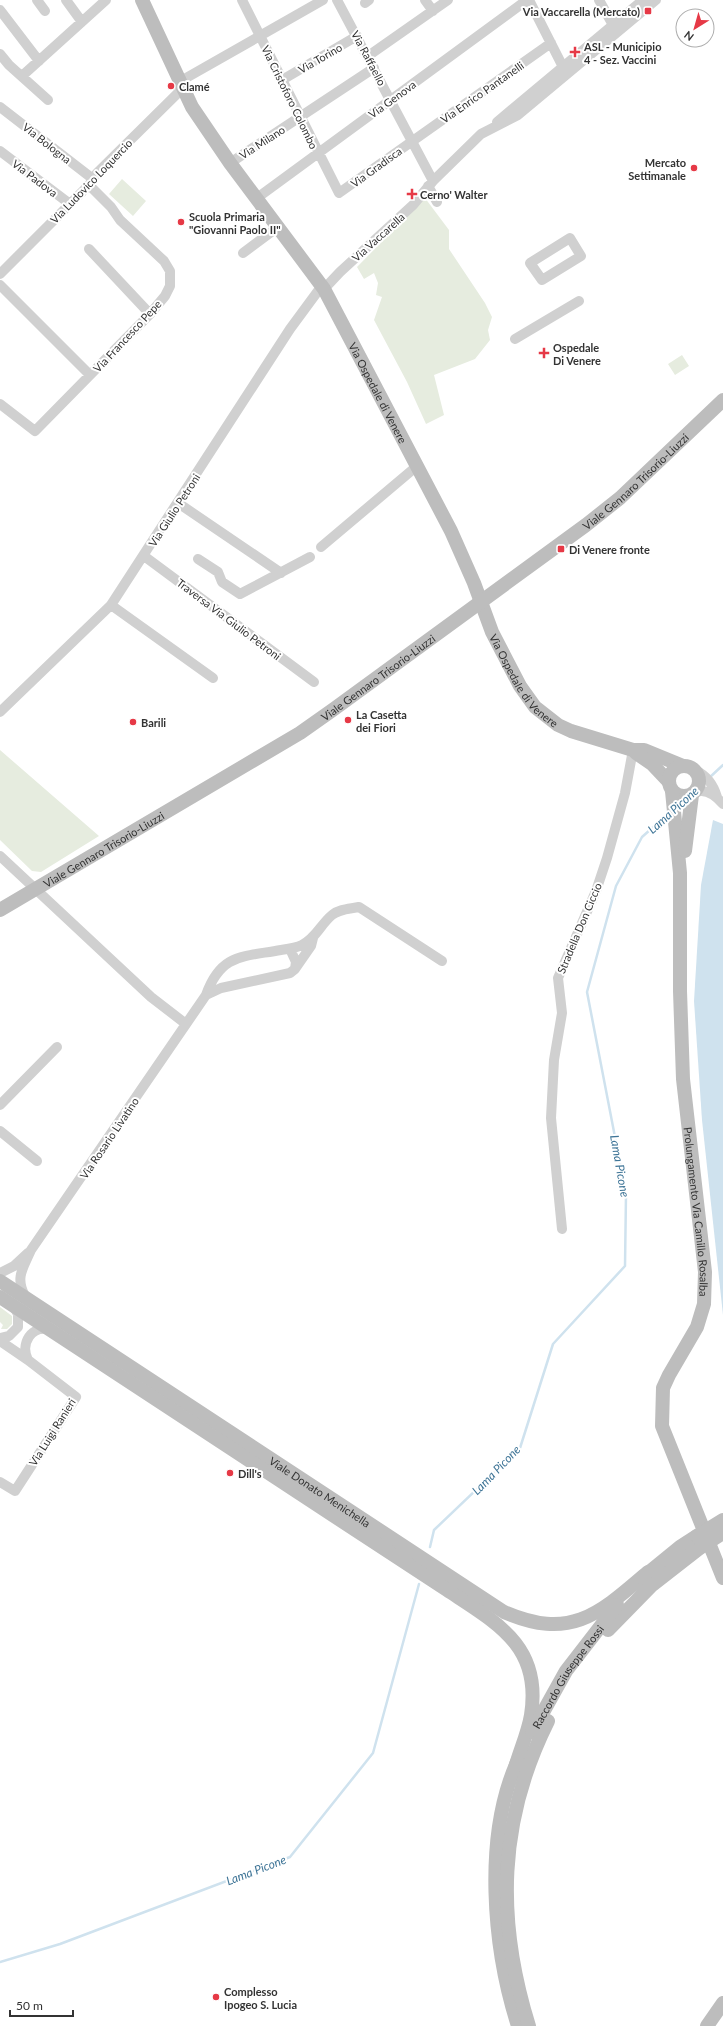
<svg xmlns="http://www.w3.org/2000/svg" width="723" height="2026" font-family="Lato,sans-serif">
<rect width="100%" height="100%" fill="#fff"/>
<!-- green -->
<path fill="#e6ecdf" d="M122,179L146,201L133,216L109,194Z
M425,198L449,230V249L485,303L492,317L488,330L490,340L475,359L434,375L444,415L426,424L407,382L374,320L382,297L376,295L378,283L374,273L364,279L357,267Z
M682,355L689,366L675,375L668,364Z
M0,750L99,836L41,872L32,871L0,840Z
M0,1307L12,1316V1324L7,1329H1L3,1325L0,1322Z"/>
<!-- water -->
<path fill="#cfe2ee" d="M713,820L723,824V1315L702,1120L694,1001L701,885Z"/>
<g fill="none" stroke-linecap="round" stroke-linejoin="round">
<!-- stream -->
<path stroke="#cfe2ee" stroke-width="2.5" d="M709,778L723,765
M697,788L705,781
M679,804L687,797
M430,1547L434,1530L520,1448L553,1344L625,1266L626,1194L587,992L616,886L642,837L669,813
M0,1962L60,1944L290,1857L373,1753L419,1584"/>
<!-- street -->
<path stroke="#d0d0d0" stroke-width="10" d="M37,0L45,11
M66,0L82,22
M242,0L339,193L551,43
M337,0L433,181
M425,0L433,11
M529,0L563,67
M599,0L613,25
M365,3L369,0
M0,10L39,61
M0,54L9,65L48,100
M368,56L448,0
M22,76L106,0
M282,80L357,36
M179,82L323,0
M0,107L93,179
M497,122L643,0
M0,151L70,204
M230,163L374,68
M428,186L437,202
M257,198L527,0
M570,238L581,256L542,280L530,263Z
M89,249L150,314
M243,253L278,227
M0,274L89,185L97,173L182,89
M0,285L90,375
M515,339L579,301
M0,404L35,431L150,314L165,296L170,286V271L164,261L120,220L111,207L89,185
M178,503L281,573
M321,547L417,466
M144,556L314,682
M198,559L218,572L222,582L240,594L310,557
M111,605L213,678
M0,712L111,605L290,329L318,291L324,289L340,272L413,205L433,181L481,134L518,115L656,0
M695,770C707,776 713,784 717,797
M696,792C707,788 716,796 723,804
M0,856L151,997L186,1024
M290,949L296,962L295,969L290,973L221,988L206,995C221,953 243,957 281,950C288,949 296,948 302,945C316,938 321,924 332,915C339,909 350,909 359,907L442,961
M295,969L311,946L313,938
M0,1105L57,1047
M0,1131L37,1161
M562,1229L551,1118L554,1060L562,1013L558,978L596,891L607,858L625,793L633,750
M0,1273L14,1266L28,1253
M25,1296C15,1278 23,1268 31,1250L206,995
M0,1338L9,1336L18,1327V1314L14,1307
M0,1341L28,1360L76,1397L15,1491L0,1482
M28,1360C20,1344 31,1324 51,1330"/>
<!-- secondary -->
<g stroke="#bdbdbd" stroke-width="14">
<path id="s1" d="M142,0L192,107L230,163L324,289L451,531L474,583L492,632L520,686L535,707L558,725L571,731L633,750H644L683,766"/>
<path d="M636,753L652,764L669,782"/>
<circle cx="684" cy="781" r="15"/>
<path id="s2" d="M672,791L680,873V991L683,1079L705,1272L704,1304L697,1327L669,1375L663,1388L662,1426L723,1578"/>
<path d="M685,851L692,795"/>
<path id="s3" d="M0,910L300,733L334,709L586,525L620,498L723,400"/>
<path id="s4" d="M0,1281L504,1612C571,1641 599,1614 648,1572"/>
<path d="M0,1297L447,1590C497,1623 542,1646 531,1715C528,1733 520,1750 515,1768"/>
<path d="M642,1578L680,1547L697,1536"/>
<path d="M608,1630L651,1586L701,1547"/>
<path id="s5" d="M532,1732L566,1671L617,1605"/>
<path d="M518,1760C483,1836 493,1948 518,2026"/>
<path d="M529,2026C496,1920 498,1821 548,1721"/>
<path d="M707,2026L723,2003"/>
</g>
<!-- secondary-bridge -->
<path stroke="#bdbdbd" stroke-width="14" d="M697,1536L723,1520
M701,1547L723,1533"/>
</g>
<!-- markers -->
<g fill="#e63946" stroke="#fff" stroke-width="1.5">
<rect x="644" y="7" width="8" height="8" rx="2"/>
<path d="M573 46h4v4h4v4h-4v4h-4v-4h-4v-4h4z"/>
<circle cx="171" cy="86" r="4"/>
<circle cx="694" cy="168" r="4"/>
<path d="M410 188h4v4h4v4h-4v4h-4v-4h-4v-4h4z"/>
<circle cx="181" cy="222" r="4"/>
<path d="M542 347h4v4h4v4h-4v4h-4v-4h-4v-4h4z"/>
<rect x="557" y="545" width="8" height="8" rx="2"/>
<circle cx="348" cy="720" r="4"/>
<circle cx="133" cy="722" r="4"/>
<circle cx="230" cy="1473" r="4"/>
<circle cx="216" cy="1997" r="4"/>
</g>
<g text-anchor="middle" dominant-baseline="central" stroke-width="4" stroke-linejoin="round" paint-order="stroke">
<!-- poi labels -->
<g font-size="11" font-weight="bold" fill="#333" stroke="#fff" text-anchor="start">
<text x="640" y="11" text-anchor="end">Via Vaccarella (Mercato)</text>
<text x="584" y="46">ASL - Municipio<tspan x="584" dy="13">4 - Sez. Vaccini</tspan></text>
<text x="179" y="86">Clamé</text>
<text x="686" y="162" text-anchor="end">Mercato<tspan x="686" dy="13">Settimanale</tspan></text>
<text x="420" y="194">Cerno' Walter</text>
<text x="189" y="216">Scuola Primaria<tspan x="189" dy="13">"Giovanni Paolo II"</tspan></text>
<text x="553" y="347">Ospedale<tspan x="553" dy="13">Di Venere</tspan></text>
<text x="569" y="549">Di Venere fronte</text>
<text x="356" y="714">La Casetta<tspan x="356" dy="13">dei Fiori</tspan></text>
<text x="141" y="722">Barili</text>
<text x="238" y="1473">Dill's</text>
<text x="224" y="1991">Complesso<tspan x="224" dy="13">Ipogeo S. Lucia</tspan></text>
</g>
<!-- street labels -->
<g font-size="11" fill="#333" stroke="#fff">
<text transform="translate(320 58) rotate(-30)">Via Torino</text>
<text transform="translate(369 58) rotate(62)">Via Raffaello</text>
<text transform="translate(482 92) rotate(-35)">Via Enrico Pantanelli</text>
<text transform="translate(290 97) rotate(64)">Via Cristoforo Colombo</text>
<text transform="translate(392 99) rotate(-36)">Via Genova</text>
<text transform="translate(262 142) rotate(-33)">Via Milano</text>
<text transform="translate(47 143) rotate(38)">Via Bologna</text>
<text transform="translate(376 167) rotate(-36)">Via Gradisca</text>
<text transform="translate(35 178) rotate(37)">Via Padova</text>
<text transform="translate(91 181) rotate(-46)">Via Ludovico Loquercio</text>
<text transform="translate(378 237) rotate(-42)">Via Vaccarella</text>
<text transform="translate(127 336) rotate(-47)">Via Francesco Pepe</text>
<text stroke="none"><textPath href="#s1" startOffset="460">Via Ospedale di Venere</textPath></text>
<text stroke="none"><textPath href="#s3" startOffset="768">Viale Gennaro Trisorio-Liuzzi</textPath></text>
<text transform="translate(174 510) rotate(-57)">Via Giulio Petroni</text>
<text transform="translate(229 619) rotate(37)">Traversa Via Giulio Petroni</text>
<text stroke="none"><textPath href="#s3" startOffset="444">Viale Gennaro Trisorio-Liuzzi</textPath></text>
<text stroke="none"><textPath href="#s1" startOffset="784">Via Ospedale di Venere</textPath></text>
<text stroke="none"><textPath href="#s3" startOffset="120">Viale Gennaro Trisorio-Liuzzi</textPath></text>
<text transform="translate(579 928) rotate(-67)">Stradella Don Ciccio</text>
<text transform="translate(109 1138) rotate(-56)">Via Rosario Livatino</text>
<text stroke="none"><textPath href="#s2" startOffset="422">Prolungamento Via Camillo Rosalba</textPath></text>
<text transform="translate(52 1432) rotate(-58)">Via Luigi Ranieri</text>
<text stroke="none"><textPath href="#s4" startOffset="383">Viale Donato Menichella</textPath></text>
<text stroke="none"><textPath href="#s5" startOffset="66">Raccordo Giuseppe Rossi</textPath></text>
</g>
<!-- water labels -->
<g font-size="12" font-style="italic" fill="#3f7597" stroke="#fff">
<text transform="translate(673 810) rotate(-42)">Lama Picone</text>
<text transform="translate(620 1166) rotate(80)">Lama Picone</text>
<text transform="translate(496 1470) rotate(-46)">Lama Picone</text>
<text transform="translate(256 1870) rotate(-21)">Lama Picone</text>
</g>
</g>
<!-- north arrow -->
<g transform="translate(695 28) rotate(217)"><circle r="19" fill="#ffffff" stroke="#adadad"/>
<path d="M0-3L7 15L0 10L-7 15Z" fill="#e63946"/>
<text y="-6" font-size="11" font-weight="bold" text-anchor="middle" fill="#333333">N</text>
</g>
<!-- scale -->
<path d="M10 2010v6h63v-6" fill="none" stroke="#333333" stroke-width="2"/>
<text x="16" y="2010" font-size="12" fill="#333333" stroke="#ffffff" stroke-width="3" paint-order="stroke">50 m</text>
</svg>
